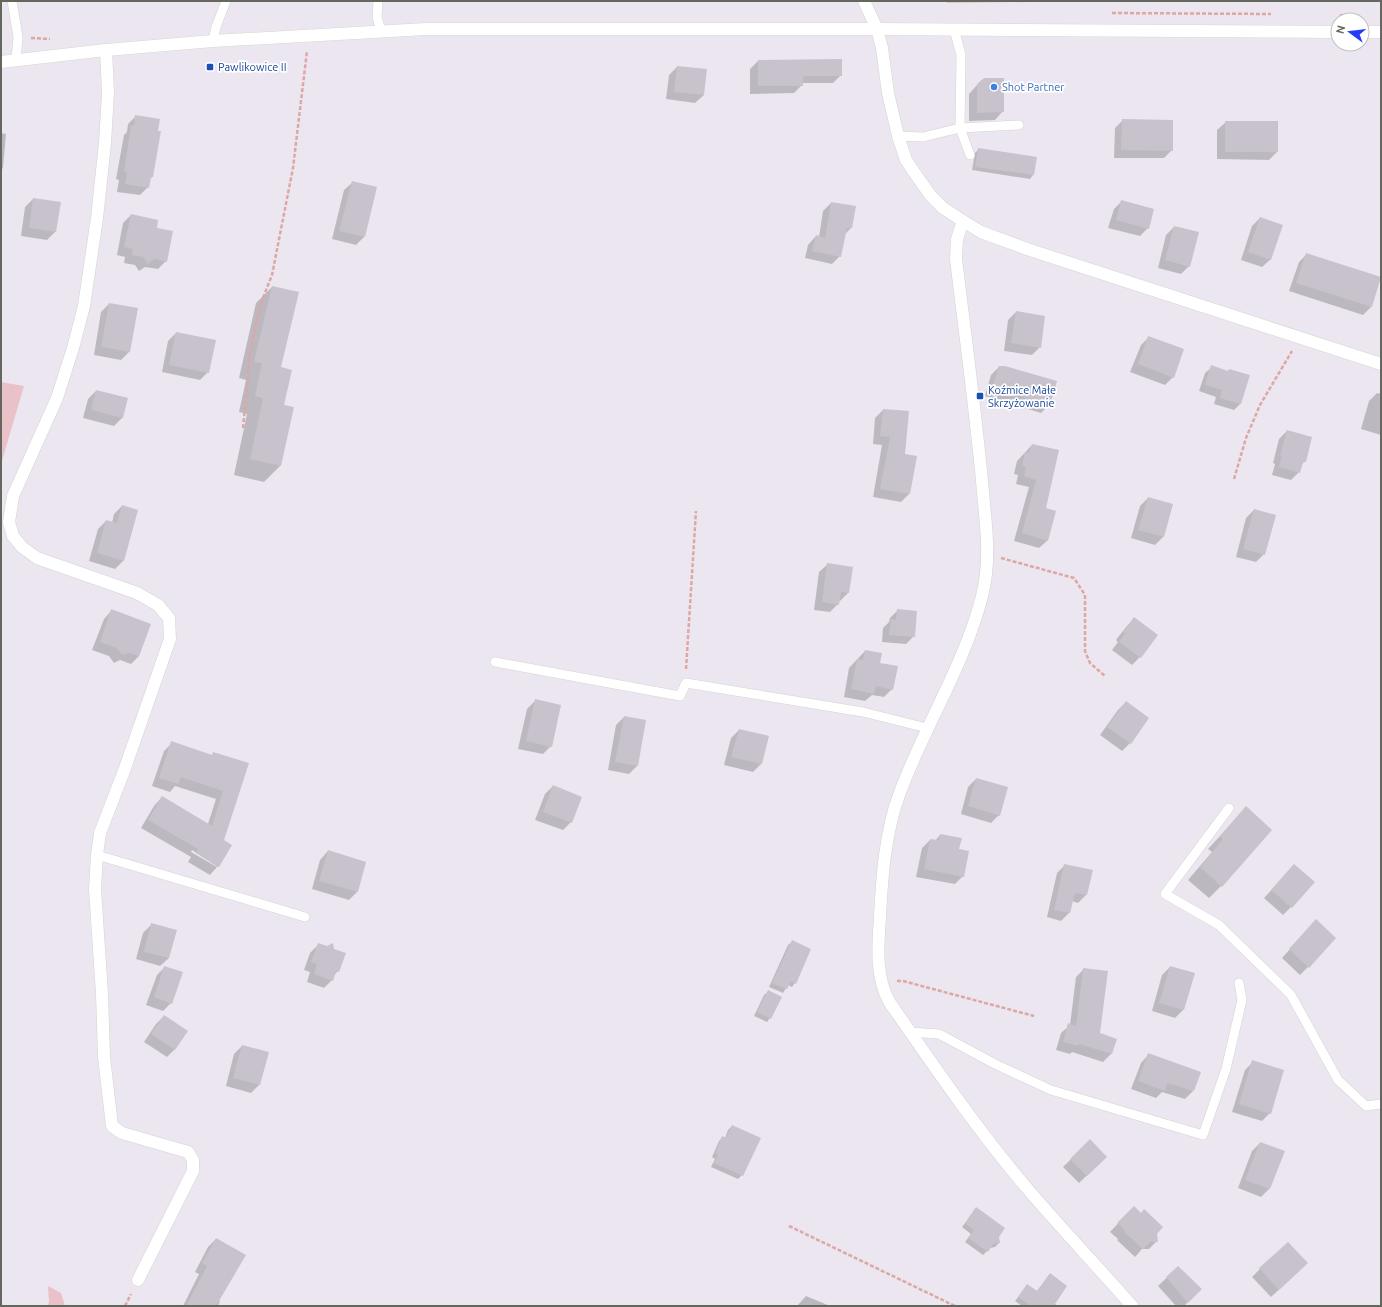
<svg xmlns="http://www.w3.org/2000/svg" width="1382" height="1307" viewBox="0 0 1382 1307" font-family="Ubuntu,sans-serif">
	<rect width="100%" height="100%" fill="#ece6f1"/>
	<!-- green -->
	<g fill="#eac1c8">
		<polygon points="947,1 1105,1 947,3"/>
		<polygon points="1,382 24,386 1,464"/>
		<polygon points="48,1286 61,1293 65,1306 48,1306 49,1301"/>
	</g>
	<!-- shadow -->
	<g fill="#0003">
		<polygon points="758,61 841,75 833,83 802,83 802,85 794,93 750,94 750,69"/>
		<polygon points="677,67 704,95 695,103 666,99 669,75"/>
		<polygon points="977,85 1003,111 995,120 969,121 969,94"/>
		<polygon points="136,116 152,177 149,180 148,187 140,195 117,192 119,180 116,179 124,135 127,132 128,124"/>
		<polygon points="1123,120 1172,150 1164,158 1114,158 1115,128"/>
		<polygon points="1226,122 1277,152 1269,160 1217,159 1217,130"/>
		<polygon points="1,133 6,134 3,168 1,170"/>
		<polygon points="979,149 1033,175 1030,179 972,170 975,153"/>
		<polygon points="353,182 364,237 356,245 332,239 344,190"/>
		<polygon points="33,199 56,231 47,240 21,236 25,207"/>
		<polygon points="1122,201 1148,228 1140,236 1108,228 1114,209"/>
		<polygon points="831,203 855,207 851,228 845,234 840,256 832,264 805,258 808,245 816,236 819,237 823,211"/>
		<polygon points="131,215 156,229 166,261 158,269 145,267 139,271 135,265 124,263 125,257 117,255 123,223"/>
		<polygon points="1260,218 1271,259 1262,267 1241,260 1252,226"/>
		<polygon points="1174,227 1189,266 1181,274 1158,268 1166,235"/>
		<polygon points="1307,254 1371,307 1363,315 1289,291 1299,262"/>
		<polygon points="272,287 283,406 281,465 264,482 234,475 247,414 239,412 246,380 239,378 256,303"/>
		<polygon points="109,304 137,309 129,352 121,360 94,355 101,312"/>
		<polygon points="1016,312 1040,347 1032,355 1004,351 1008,320"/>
		<polygon points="176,333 208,372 200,380 162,372 168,341"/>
		<polygon points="1149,337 1173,377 1165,385 1130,372 1141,345"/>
		<polygon points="999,367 1056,382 1049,405 1041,413 985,396 991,375"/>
		<polygon points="1212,367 1228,372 1249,376 1240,404 1234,410 1214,404 1216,397 1199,391 1205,373"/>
		<polygon points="96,391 127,398 122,418 114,426 83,418 88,399"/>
		<polygon points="1377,393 1381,394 1381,435 1361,429 1369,401"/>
		<polygon points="883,410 904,454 909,494 901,502 873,497 882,445 873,444 875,418"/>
		<polygon points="1287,431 1305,461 1301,465 1299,472 1291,480 1272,475 1275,464 1273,463 1279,439"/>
		<polygon points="1032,445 1044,509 1048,540 1039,548 1014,541 1029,487 1016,484 1018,475 1014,474 1017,461"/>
		<polygon points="1148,498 1172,505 1163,537 1155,545 1131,538 1140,506"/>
		<polygon points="122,506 137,511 123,561 115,569 89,561 98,529 106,521 112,523 114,514"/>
		<polygon points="1254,510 1264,554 1256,562 1236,557 1246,518"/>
		<polygon points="828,564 848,593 840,601 839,600 838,604 830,612 814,610 819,572"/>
		<polygon points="112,610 150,625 139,656 131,664 120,660 114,663 109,656 92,650 104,619"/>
		<polygon points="898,610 914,636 906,644 882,642 883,628 889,622 890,618"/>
		<polygon points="1134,619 1140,657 1132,665 1112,650 1118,642 1116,640 1126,627"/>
		<polygon points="865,651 879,664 892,689 884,697 872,695 865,701 844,697 849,668"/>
		<polygon points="535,701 551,746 543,754 518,749 527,709"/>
		<polygon points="1126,702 1148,718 1130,743 1122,751 1100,735 1118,710"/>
		<polygon points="624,717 637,766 629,774 608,770 616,725"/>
		<polygon points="739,730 767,737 761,764 753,772 724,765 731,738"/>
		<polygon points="172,743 211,756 214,753 248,764 223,841 231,845 218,867 192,850 191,852 217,867 210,875 188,862 191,857 141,828 154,806 162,797 208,824 216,799 175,786 170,792 152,786 164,751"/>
		<polygon points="976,779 999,815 991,823 961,814 968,787"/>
		<polygon points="553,786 571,822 563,830 535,820 545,794"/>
		<polygon points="1246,808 1221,886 1209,898 1188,880 1212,852 1208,849"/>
		<polygon points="940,835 963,876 955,884 916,877 922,848 930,840 935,841"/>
		<polygon points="328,851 365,862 357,892 349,900 312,889 320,860"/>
		<polygon points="1065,865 1092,871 1086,895 1078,903 1072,901 1069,913 1061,921 1047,917 1057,873"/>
		<polygon points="1294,865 1291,907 1283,915 1264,898"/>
		<polygon points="151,925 169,958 160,966 136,959 143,933"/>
		<polygon points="1308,929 1308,967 1300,975 1282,958"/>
		<polygon points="792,942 795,983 792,987 788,985 783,993 769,987 788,945"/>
		<polygon points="318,945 338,971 333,976 332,980 324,988 307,982 310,972 304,970 310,953"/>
		<polygon points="165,967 171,1003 163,1011 146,1005 157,975"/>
		<polygon points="1170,967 1183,1010 1175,1018 1152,1011 1162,975"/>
		<polygon points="1084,969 1098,1034 1116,1040 1111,1054 1103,1062 1072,1052 1070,1054 1056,1050 1061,1033 1070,1025 1076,977"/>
		<polygon points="768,992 770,1018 767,1022 754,1016 764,995"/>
		<polygon points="164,1016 175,1049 167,1057 144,1042 156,1024"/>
		<polygon points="242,1046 259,1085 251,1093 226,1086 234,1054"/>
		<polygon points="1149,1054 1193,1091 1185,1099 1162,1092 1156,1098 1131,1089 1141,1063"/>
		<polygon points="1253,1062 1270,1113 1262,1121 1232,1112 1245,1070"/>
		<polygon points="732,1126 742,1175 738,1179 711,1167 715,1159 712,1157 719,1141 723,1137 725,1138 728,1130"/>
		<polygon points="1090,1141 1106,1157 1079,1183 1063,1167"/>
		<polygon points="1260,1143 1283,1152 1269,1189 1261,1197 1238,1188 1252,1151"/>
		<polygon points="976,1209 998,1236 999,1243 995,1247 990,1248 983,1255 965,1242 971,1234 962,1227"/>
		<polygon points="1126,1215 1156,1234 1157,1241 1149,1249 1142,1249 1135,1257 1117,1240 1118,1239 1110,1232"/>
		<polygon points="216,1239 218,1300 220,1301 218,1306 183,1306 199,1274 195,1272 208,1247"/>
		<polygon points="1178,1267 1201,1289 1184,1306 1176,1306 1158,1286"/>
		<polygon points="1260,1269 1299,1271 1271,1297 1252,1277"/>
		<polygon points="1050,1275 1052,1306 1022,1306 1015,1301 1027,1286 1036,1292"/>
		<polygon points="806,1296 830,1306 797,1306"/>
	</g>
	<!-- building -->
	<g fill="#c7c2cc">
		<polygon points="842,59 842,76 803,76 803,86 758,86 758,60"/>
		<polygon points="677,66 707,69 704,95 674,92"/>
		<polygon points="984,78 1004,78 1004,112 977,113 977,84"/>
		<polygon points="135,115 160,119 158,131 161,131 153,177 151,177 149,188 125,184 127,172 124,172 131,125 134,126"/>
		<polygon points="1122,119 1173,120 1173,151 1121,150"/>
		<rect x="1225" y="121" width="53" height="31"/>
		<polygon points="978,148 1037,157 1034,175 975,167"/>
		<polygon points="352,181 377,187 365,237 339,231"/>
		<polygon points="33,198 61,202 56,232 29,228"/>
		<polygon points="1121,200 1154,209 1149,229 1116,220"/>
		<polygon points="831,202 856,206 852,228 847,228 841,257 812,251 816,235 825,238"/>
		<polygon points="131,214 158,220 157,228 173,231 167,262 154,259 148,264 143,257 132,255 133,249 124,247"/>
		<polygon points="1260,217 1283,225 1271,260 1248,252"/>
		<polygon points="1174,226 1199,232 1190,267 1165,260"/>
		<polygon points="1306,253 1381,277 1372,307 1296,283"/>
		<polygon points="272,286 299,292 281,367 292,370 284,405 294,407 281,466 250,459 263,398 255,396 262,363 254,362"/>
		<polygon points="109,303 138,308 130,352 101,347"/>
		<polygon points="1016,311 1045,316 1041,348 1011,343"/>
		<polygon points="176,332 216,340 209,373 169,365"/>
		<polygon points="1148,336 1184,349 1174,378 1138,364"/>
		<polygon points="1211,365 1228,371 1229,369 1250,375 1241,404 1220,398 1222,390 1205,385"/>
		<polygon points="999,366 1005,366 1057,381 1050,405 992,388"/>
		<polygon points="96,390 128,398 123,418 91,410"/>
		<polygon points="883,409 909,411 905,454 917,456 910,494 880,489 890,437 880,436"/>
		<polygon points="1287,430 1312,437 1306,462 1303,462 1300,473 1279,467 1282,456 1280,455"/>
		<polygon points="1032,444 1059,450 1046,508 1056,511 1048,541 1022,533 1036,480 1024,476 1026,467 1022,466 1025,452 1029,453"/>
		<polygon points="1148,497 1173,504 1164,537 1138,530"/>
		<polygon points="122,505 138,510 124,561 97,553 106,520 117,523"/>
		<polygon points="1254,509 1276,515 1265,555 1243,549"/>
		<polygon points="827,563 853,567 849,593 841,592 839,605 822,602"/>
		<polygon points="111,609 151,624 139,656 129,653 122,655 117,648 100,642"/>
		<polygon points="897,609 917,611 915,637 889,635 891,619 896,620"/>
		<polygon points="1134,617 1158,635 1141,658 1119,642 1125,633 1123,632"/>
		<polygon points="865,650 882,653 880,663 898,666 893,690 876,686 874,694 851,689 857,659 863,660"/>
		<polygon points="535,699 561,705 552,747 526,741"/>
		<polygon points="1126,701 1149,718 1131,744 1107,727"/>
		<polygon points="624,716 646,720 638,766 615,762"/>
		<polygon points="739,729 769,736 762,764 731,757"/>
		<polygon points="171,741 212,755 213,752 249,763 224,840 232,845 219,867 196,853 198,849 148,820 162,796 212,826 223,791 181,777 178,784 159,778"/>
		<polygon points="976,778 1008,787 1000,816 968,806"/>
		<polygon points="553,785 582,797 572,823 543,812"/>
		<polygon points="1246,806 1272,830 1222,887 1200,867 1223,839 1220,836"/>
		<polygon points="940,834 962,838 959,849 969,851 964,877 924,869 930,839 939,840"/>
		<polygon points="328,850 366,862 358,892 319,881"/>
		<polygon points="1064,864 1093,870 1087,895 1075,893 1070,913 1054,910"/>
		<polygon points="1294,864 1315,882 1292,908 1271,890"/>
		<polygon points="1316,919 1336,938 1309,968 1289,949"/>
		<polygon points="151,923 177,930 169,958 144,952"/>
		<polygon points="792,940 811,949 796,984 791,981 787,989 772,983"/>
		<polygon points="318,943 327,946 333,943 334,949 346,953 339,972 336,971 333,981 314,974 317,964 311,962"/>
		<polygon points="164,966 183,972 172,1004 154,997"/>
		<polygon points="1170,966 1195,973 1184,1010 1159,1003"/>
		<polygon points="1083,968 1108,971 1100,1033 1117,1039 1112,1054 1079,1044 1079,1046 1063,1042 1068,1023 1076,1026"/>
		<polygon points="768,990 782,997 771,1019 757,1012"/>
		<polygon points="164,1015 188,1031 175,1050 151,1034"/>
		<polygon points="242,1045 269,1052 260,1085 233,1078"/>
		<polygon points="1148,1053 1201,1072 1194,1091 1167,1083 1165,1091 1138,1081"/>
		<polygon points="1252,1060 1284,1070 1271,1114 1239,1104"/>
		<polygon points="732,1125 761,1138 743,1176 714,1163 718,1155 715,1153 722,1136 726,1138"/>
		<polygon points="1090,1139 1107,1157 1087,1176 1070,1159"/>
		<polygon points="1260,1142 1285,1151 1270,1189 1245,1180"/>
		<polygon points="1134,1206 1141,1213 1144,1209 1163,1227 1157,1234 1158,1242 1150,1242 1143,1249 1124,1232 1125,1230 1117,1223"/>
		<polygon points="976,1207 1005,1228 999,1237 1000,1243 993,1244 988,1252 968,1238 974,1230 965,1223"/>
		<polygon points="216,1238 246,1255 216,1306 186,1306 207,1266 202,1263"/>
		<polygon points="1288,1242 1308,1263 1279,1290 1259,1268"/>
		<polygon points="1178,1266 1202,1289 1188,1303 1166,1277"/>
		<polygon points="1050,1273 1067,1286 1055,1304 1058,1306 1027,1306 1028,1304 1018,1297 1027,1284 1037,1291"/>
	</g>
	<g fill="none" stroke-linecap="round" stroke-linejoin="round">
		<!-- service casing -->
		<g stroke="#d2d5ce" stroke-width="10">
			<g id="service">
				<polyline points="12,1 18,37 16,60"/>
				<polyline points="378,1 377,17 381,31"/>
				<polyline points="954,29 961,55 960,128 1019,125"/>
				<polyline points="213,41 216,27 226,1"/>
				<polyline points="898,136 923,137 960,128 970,155"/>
				<polyline points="495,662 680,696 686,683 863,712 927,728"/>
				<polyline points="1229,808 1165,894 1219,925 1291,995 1338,1080 1366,1106 1381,1104"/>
				<polyline points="97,855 305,917"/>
				<polyline points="909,1032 939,1034 995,1064 1051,1090 1203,1135 1226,1069 1242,1000 1239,983"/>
			</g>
		</g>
		<!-- minor casing -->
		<g stroke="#d2d5ce" stroke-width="13">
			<g id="minor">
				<polyline points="864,1 877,29 882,48 888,93 898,136 906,160 916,175 931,196 943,208 963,221 981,232 1027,249 1381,364"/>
				<polyline points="106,50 108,93 105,143 97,218 84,306 73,348 57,398 13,496 9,522 13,536 22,547 37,558 137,593 158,605 169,618 170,639 124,771 100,833 97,855 95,889 102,994 104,1057 112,1126 122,1133 188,1152 193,1160 193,1171 138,1280"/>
				<path d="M963 221 957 239 956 259C965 333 975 407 982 481 985 519 992 558 982 596 965 664 923 729 899 795 885 833 882 877 880 917 878 945 875 978 890 1003 933 1065 976 1128 1025 1186 1060 1227 1097 1266 1132 1306"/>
			</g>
		</g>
		<!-- secondary casing -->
		<g stroke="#d5d9d0" stroke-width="13">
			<g id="secondary">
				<polyline points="1362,32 1381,32"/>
				<polyline points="1,62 106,50 213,41 426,29 877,29 1338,32"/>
			</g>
		</g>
		<!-- path -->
		<g stroke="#dda7a3" stroke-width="2.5" stroke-dasharray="4 2" stroke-linecap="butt">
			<polyline points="1112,13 1271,14"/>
			<polyline points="1340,15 1359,16"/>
			<polyline points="31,38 50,39"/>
			<polyline points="243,428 250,353 261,303 272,275 293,168 307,51"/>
			<polyline points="1234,479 1246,438 1260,405 1292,351"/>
			<polyline points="1001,558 1074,578 1085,595 1085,651 1090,663 1105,676"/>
			<polyline points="686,669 696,511"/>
			<polyline points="897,981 903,981 1034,1016"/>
			<polyline points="789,1226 955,1306"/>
			<polyline points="125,1306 131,1294"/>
		</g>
		<!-- service -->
		<use href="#service" stroke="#fff" stroke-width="9"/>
		<!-- minor -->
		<use href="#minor" stroke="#fff" stroke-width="12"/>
		<!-- secondary -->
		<use href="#secondary" stroke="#fff" stroke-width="12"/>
	</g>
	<!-- markers -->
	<g fill="#1a4fb4" stroke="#fff" stroke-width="1.5">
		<rect x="206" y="63" width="8" height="8" rx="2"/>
		<rect x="976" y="392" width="8" height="8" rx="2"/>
	</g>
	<circle fill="#3f7fe0" stroke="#fff" stroke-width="1.5" cx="994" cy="87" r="4"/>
	<g text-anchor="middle" stroke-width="3.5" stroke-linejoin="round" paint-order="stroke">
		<!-- transit labels -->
		<g font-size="11" fill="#164399" stroke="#fff" text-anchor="start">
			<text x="218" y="71">Pawlikowice II</text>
			<text x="988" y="394">Koźmice Małe<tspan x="988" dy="13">Skrzyżowanie</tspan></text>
		</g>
		<!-- shop labels -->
		<g font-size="11" fill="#366cbe" stroke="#fff" text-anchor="start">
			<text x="1002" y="91">Shot Partner</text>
		</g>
	</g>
	<!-- border -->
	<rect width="1382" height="1307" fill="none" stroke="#64675d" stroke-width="4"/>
	<!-- north arrow -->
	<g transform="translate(1350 32) rotate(285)"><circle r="19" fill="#ffffff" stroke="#c1c2be"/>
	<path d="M0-3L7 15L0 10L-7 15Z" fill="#263cf6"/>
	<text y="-6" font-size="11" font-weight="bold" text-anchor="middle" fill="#64675d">N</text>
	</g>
</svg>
